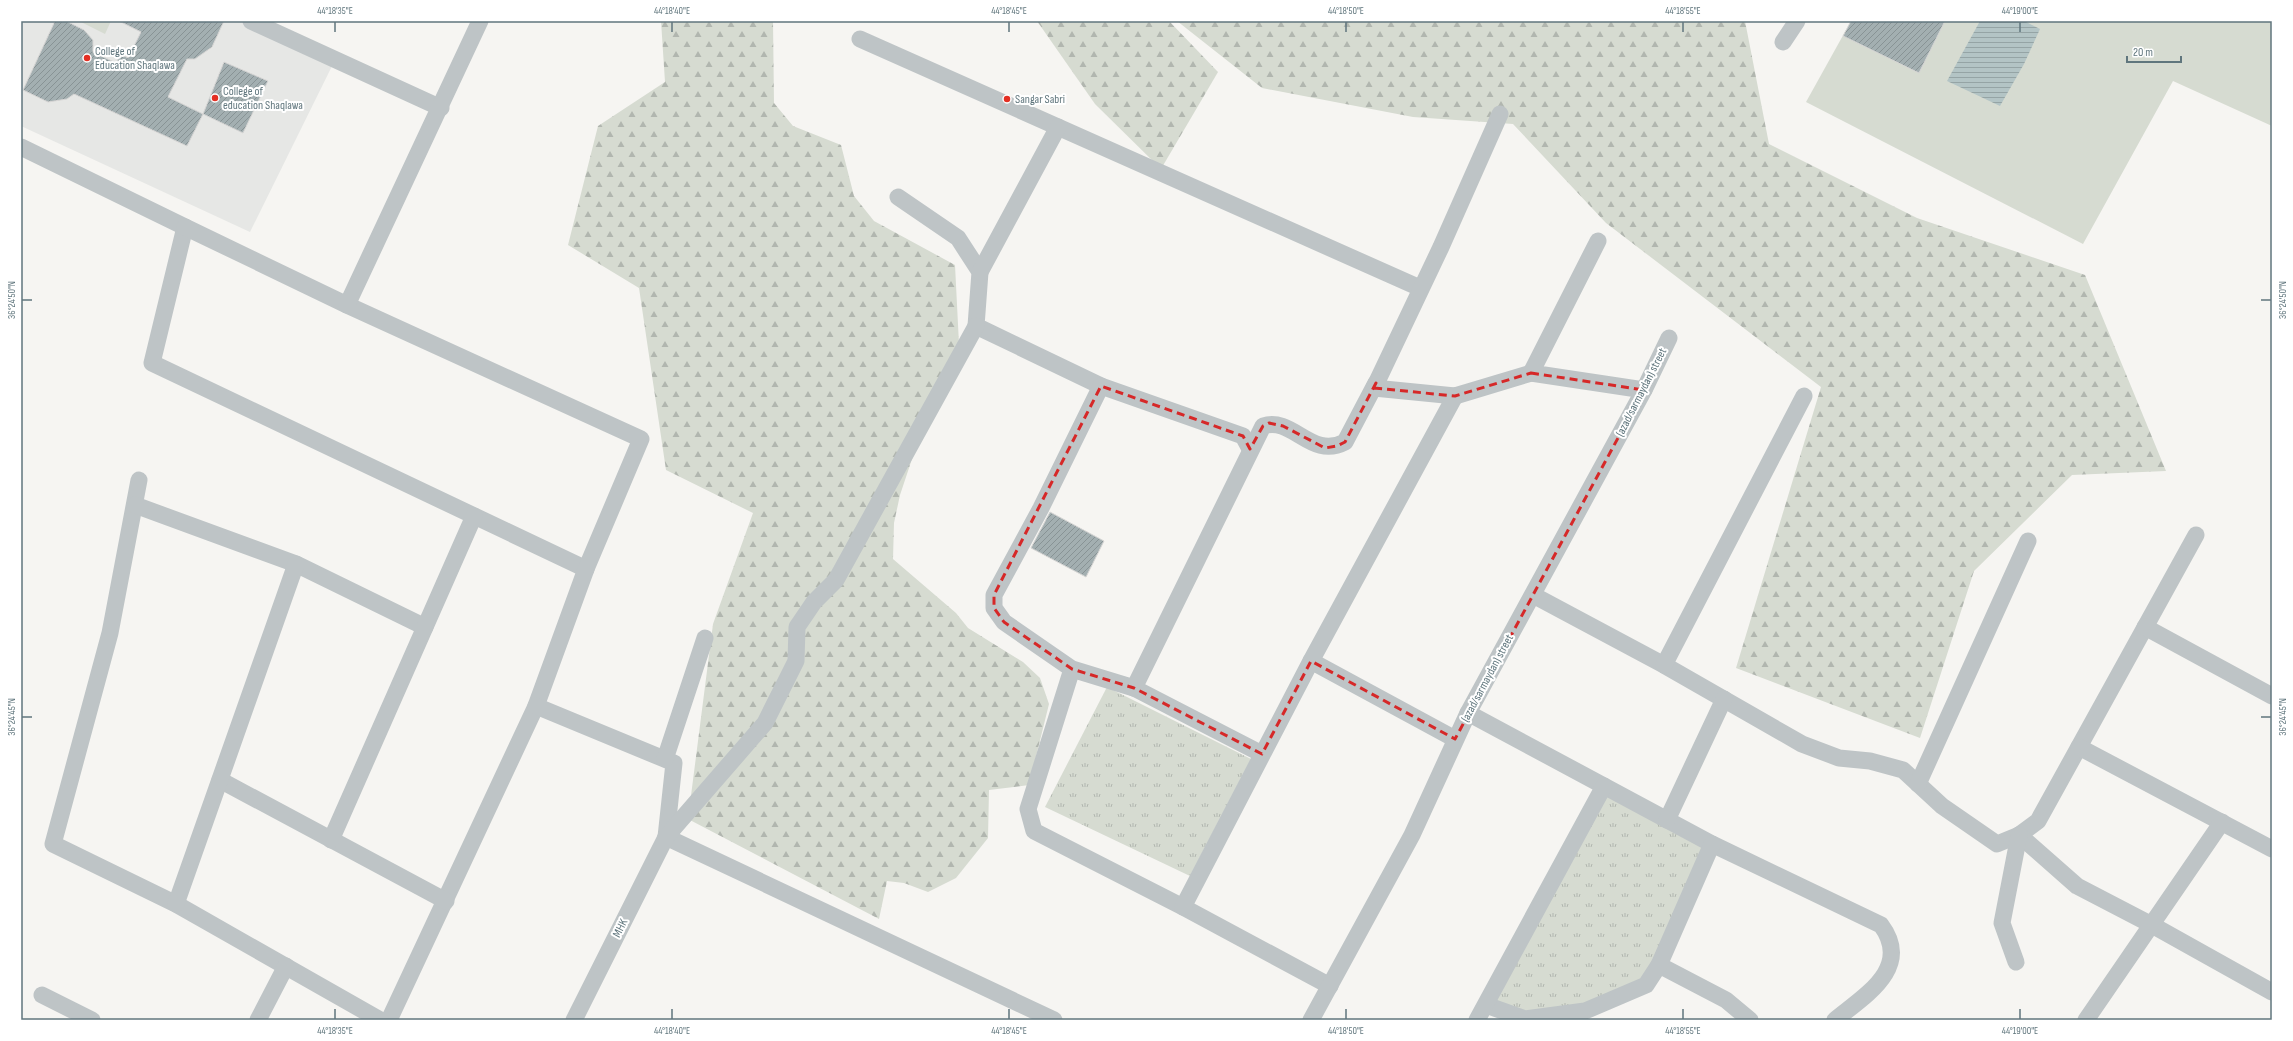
<svg xmlns="http://www.w3.org/2000/svg" width="2293" height="1041" viewBox="0 0 2293 1041" font-family="'Sofia Sans Condensed',sans-serif">
	<defs>
		<pattern id="grass-tufts" width="24" height="20" patternUnits="userSpaceOnUse"><rect width="24" height="20" fill="#d6dbd1"/><path d="M3 7l-1-3M5 7V3M7 7l1-3M15 17l-1-3M17 17v-4M19 17l1-3" fill="none" stroke="#b1b6af"/></pattern>
		<pattern id="forest-firs" width="22" height="20" patternUnits="userSpaceOnUse"><rect width="22" height="20" fill="#d6dbd1"/><path d="M5 1l3.5 6h-7zM16 11l3.5 6h-7z" fill="#b1b6af"/></pattern>
		<pattern id="water-rules" width="6" height="5" patternUnits="userSpaceOnUse"><rect width="6" height="5" fill="#b3c4c5"/><path d="M0 2.5h6" fill="none" stroke="#95a4a5"/></pattern>
		<pattern id="building-hatch" width="6" height="6" patternUnits="userSpaceOnUse"><rect width="6" height="6" fill="#a3afb1"/><path d="M-1 1l2-2M0 6l6-6M5 7l2-2" fill="none" stroke="#889395"/></pattern>
	</defs>
	<rect width="100%" height="100%" fill="#f6f5f2"/>
	<!-- built -->
	<polygon fill="#e6e7e5" points="21,21 252,21 335,60 250,232 21,126"/>
	<!-- grass -->
	<g fill="url(#grass-tufts)">
		<polygon points="1107,687 1251,759 1190,876 1045,807"/>
		<polygon points="1604,786 1712,844 1646,985 1585,1011 1525,1019 1486,1005"/>
	</g>
	<!-- forest -->
	<g fill="url(#forest-firs)">
		<polygon points="661,21 773,21 774,103 793,126 841,145 854,196 874,221 955,265 959,344 929,408 900,495 894,523 893,559 956,613 968,628 1023,662 1040,678 1049,704 1029,785 989,790 988,838 956,878 928,892 904,883 887,881 879,919 688,819 713,624 753,513 666,470 639,288 568,245 598,126 665,82"/>
		<polygon points="1037,21 1169,21 1218,72 1161,169 1095,104"/>
		<polygon points="1177,21 1745,21 1769,144 1917,218 2085,275 2166,471 2072,475 1974,571 1920,738 1736,668 1821,387 1606,223 1513,124 1413,117 1262,88"/>
	</g>
	<!-- garden -->
	<g fill="#d6dbd1">
		<polygon points="79,21 111,21 105,34"/>
		<polygon points="1851,21 2272,21 2272,126 2173,81 2083,244 1806,102"/>
	</g>
	<!-- water -->
	<polygon fill="url(#water-rules)" points="1980,21 2024,21 2040,29 2024,64 2000,106 1947,81"/>
	<!-- building -->
	<g fill="url(#building-hatch)" stroke="#d7d6d5">
		<polygon points="55,21 66,21 84,30 93,40 93,52 116,63 121,54 128,58 141,32 119,21 224,21 212,47 195,59 187,59 168,97 203,114 187,146 74,94 67,99 48,102 23,90"/>
		<polygon points="1851,21 1945,21 1919,73 1843,36"/>
		<polygon points="224,62 268,81 243,133 203,114"/>
		<polygon points="1050,512 1104,541 1086,577 1031,548"/>
	</g>
	<g fill="none" stroke-linecap="round" stroke-linejoin="round">
		<!-- street -->
		<g stroke="#bec4c6" stroke-width="17">
			<polyline points="251,21 441,108"/>
			<polyline points="860,39 1420,288"/>
			<polyline points="1783,42 1797,21"/>
			<polyline points="1500,114 1441,247 1374,388 1455,396 1531,373"/>
			<polyline points="21,147 185,227 152,363 586,569"/>
			<polyline points="898,197 958,238 980,272 976,326 1101,386 1243,436 1250,449"/>
			<polyline points="185,227 347,305 641,439 586,569 536,706 389,1020"/>
			<polyline points="1598,241 1531,373 1644,390"/>
			<polyline points="980,272 1058,127"/>
			<polyline points="347,305 480,21"/>
			<polyline points="1101,386 1041,508 994,595 994,608 1004,622 1072,669 1134,688 1262,754"/>
			<polyline points="139,480 110,633 53,844 176,904 380,1020"/>
			<polyline points="135,505 296,564 425,627"/>
			<polyline points="1533,595 1664,665 1802,744 1839,758 1870,761 1903,770 1942,806 1997,844 2019,835 2038,821 2196,535"/>
			<polyline points="2145,627 2272,696"/>
			<polyline points="1311,661 1455,739"/>
			<polyline points="1664,665 1804,396"/>
			<polyline points="1072,669 1028,809 1034,831 1183,907 1330,986"/>
			<path d="M1134 688 1263 426C1293 416 1311 460 1345 442L1376 383"/>
			<polyline points="536,706 674,763 666,837"/>
			<path d="M1468 713 1712 844 1881 925C1913 968 1864 996 1835 1020"/>
			<polyline points="2079,747 2272,849"/>
			<polyline points="665,759 705,638"/>
			<polyline points="220,780 446,901"/>
			<polyline points="1918,784 2028,541"/>
			<polyline points="1667,820 1724,699"/>
			<polyline points="2019,835 2077,886 2152,925 2272,992"/>
			<polyline points="666,837 1054,1020"/>
			<polyline points="331,840 474,516"/>
			<polyline points="176,904 296,564"/>
			<polyline points="1183,907 1311,661 1455,396"/>
			<polyline points="2016,962 2002,923 2019,835"/>
			<polyline points="1659,965 1726,1000 1750,1020"/>
			<polyline points="42,995 92,1020"/>
			<polyline points="1486,1005 1525,1019 1585,1011 1646,985 1659,965 1712,844"/>
			<polyline points="258,1020 286,966"/>
			<polyline points="574,1020 666,837 765,723 796,661 797,627 814,602 836,580 976,326"/>
			<polyline points="1311,1020 1412,835 1468,713 1644,390 1669,338"/>
			<polyline points="1477,1020 1604,786"/>
			<polyline points="2086,1020 2222,822"/>
		</g>
	</g>
	<!-- marked area -->
	<path fill="none" stroke="#d62828" stroke-width="3" stroke-dasharray="8 5" stroke-linejoin="round" d="M1531 373 1644 390 1455 739 1311 661 1262 754 1134 688 1072 669 1004 622 994 608V595L1101 386 1243 436 1250 449 1263 426 1269 423 1283 426 1325 448 1337 446 1345 442 1376 383 1374 388 1455 396Z"/>
	<!-- ticks -->
	<path fill="none" stroke="#60767d" stroke-width="1.5" d="M335 22V32M672 22V32M1009 22V32M1346 22V32M1683 22V32M2020 22V32M22 300H32M2261 300H2271M22 717H32M2261 717H2271M335 1009V1019M672 1009V1019M1009 1009V1019M1346 1009V1019M1683 1009V1019M2020 1009V1019"/>
	<!-- markers -->
	<g fill="#e42f23" stroke="#fff" stroke-width="1.5">
		<circle cx="87" cy="58" r="4"/>
		<circle cx="215" cy="98" r="4"/>
		<circle cx="1007" cy="99" r="4"/>
	</g>
	<g text-anchor="middle" stroke-width="4" stroke-linejoin="round" paint-order="stroke">
		<!-- poi labels -->
		<g font-size="12" fill="#60767d" stroke="#fff" text-anchor="start">
			<text x="95" y="55">College of<tspan x="95" dy="14">Education Shaqlawa</tspan></text>
			<text x="223" y="95">College of<tspan x="223" dy="14">education Shaqlawa</tspan></text>
			<text x="1015" y="103">Sangar Sabri</text>
		</g>
		<!-- street labels -->
		<g font-size="12" fill="#60767d" stroke="#fff">
			<text transform="translate(1641 392) rotate(-63)" y="4">(azad/sarmaydan) street</text>
			<text transform="translate(1487 678) rotate(-62)" y="4">(azad/sarmaydan) street</text>
			<text transform="translate(620 928) rotate(-63)" y="4">MHK</text>
		</g>
	</g>
	<!-- border -->
	<rect width="2293" height="1041" fill="none" stroke="#ffffff" stroke-width="44"/>
	<!-- scale -->
	<path d="M2127 56v6h54v-6" fill="none" stroke="#60767d" stroke-width="2"/>
	<text x="2133" y="56" font-size="12" fill="#60767d" stroke="#ffffff" stroke-width="3" paint-order="stroke">20 m</text>
	<rect x="22" y="22" width="2249" height="997" fill="none" stroke="#60767d" stroke-width="1.5"/>
	<g font-size="10" text-anchor="middle" fill="#60767d">
		<text x="335" y="14">44°18'35"E</text>
		<text x="672" y="14">44°18'40"E</text>
		<text x="1009" y="14">44°18'45"E</text>
		<text x="1346" y="14">44°18'50"E</text>
		<text x="1683" y="14">44°18'55"E</text>
		<text x="2020" y="14">44°19'00"E</text>
		<text transform="translate(11 300) rotate(-90)" y="4">36°24'50"N</text>
		<text transform="translate(2282 300) rotate(-90)" y="4">36°24'50"N</text>
		<text transform="translate(11 717) rotate(-90)" y="4">36°24'45"N</text>
		<text transform="translate(2282 717) rotate(-90)" y="4">36°24'45"N</text>
		<text x="335" y="1034">44°18'35"E</text>
		<text x="672" y="1034">44°18'40"E</text>
		<text x="1009" y="1034">44°18'45"E</text>
		<text x="1346" y="1034">44°18'50"E</text>
		<text x="1683" y="1034">44°18'55"E</text>
		<text x="2020" y="1034">44°19'00"E</text>
	</g>
</svg>
